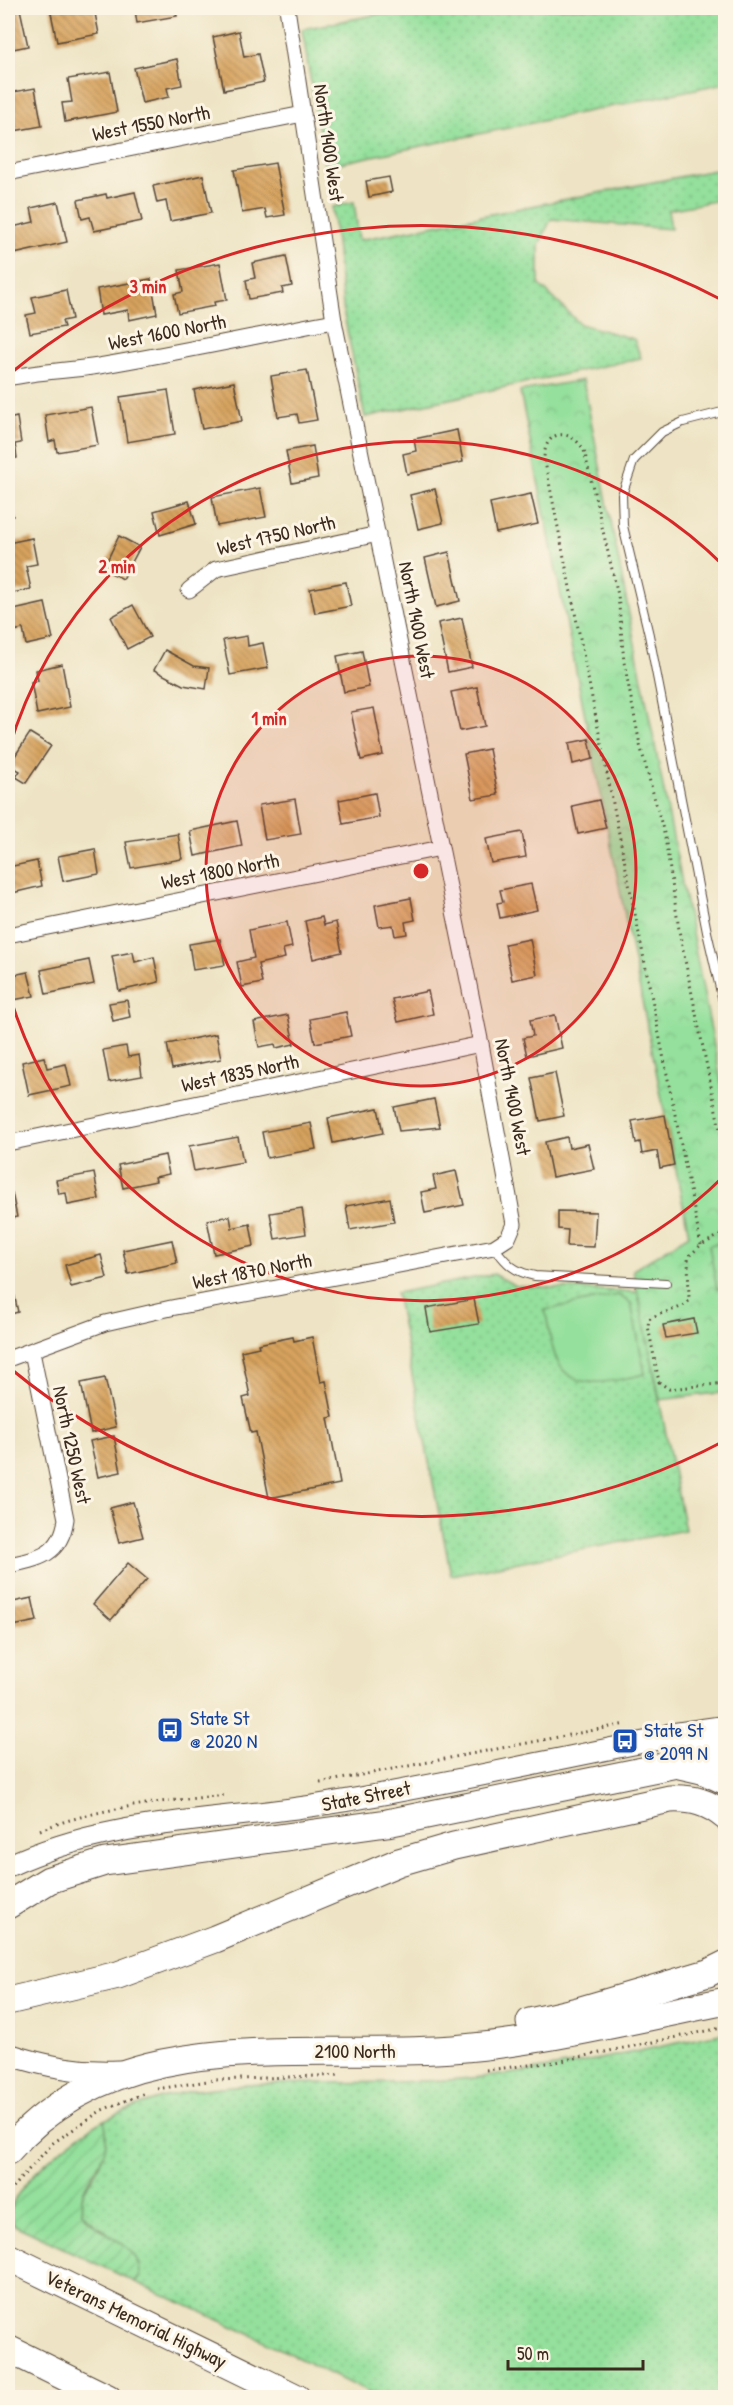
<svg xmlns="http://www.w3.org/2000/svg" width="733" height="2405" viewBox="0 0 733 2405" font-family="'Patrick Hand',sans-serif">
	<defs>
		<pattern id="grass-dots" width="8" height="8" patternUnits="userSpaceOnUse" patternTransform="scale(1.5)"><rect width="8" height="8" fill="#94e09c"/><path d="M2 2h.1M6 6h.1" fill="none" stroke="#80c086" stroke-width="1.8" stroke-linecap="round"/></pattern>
		<pattern id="park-crowns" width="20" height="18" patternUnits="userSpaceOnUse" patternTransform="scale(1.5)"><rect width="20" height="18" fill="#94e09c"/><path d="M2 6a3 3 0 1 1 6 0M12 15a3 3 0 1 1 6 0" fill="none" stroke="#80c086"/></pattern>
		<pattern id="garden-furrows" width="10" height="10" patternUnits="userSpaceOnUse" patternTransform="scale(1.5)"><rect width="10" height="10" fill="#94e09c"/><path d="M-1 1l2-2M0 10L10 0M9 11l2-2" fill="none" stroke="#80c086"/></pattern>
		<pattern id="building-back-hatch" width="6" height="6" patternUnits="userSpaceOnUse" patternTransform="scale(1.5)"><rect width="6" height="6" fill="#d7a35d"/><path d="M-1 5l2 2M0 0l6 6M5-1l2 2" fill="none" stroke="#b0854c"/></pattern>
	</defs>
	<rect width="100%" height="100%" fill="#fcf5e5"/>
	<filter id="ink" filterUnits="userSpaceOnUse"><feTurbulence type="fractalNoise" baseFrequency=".0167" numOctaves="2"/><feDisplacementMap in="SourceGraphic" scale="12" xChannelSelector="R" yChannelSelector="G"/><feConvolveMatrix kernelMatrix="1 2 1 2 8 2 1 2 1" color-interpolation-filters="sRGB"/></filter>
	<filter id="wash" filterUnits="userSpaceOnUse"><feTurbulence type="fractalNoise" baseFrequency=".008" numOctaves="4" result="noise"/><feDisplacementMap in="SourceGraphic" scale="24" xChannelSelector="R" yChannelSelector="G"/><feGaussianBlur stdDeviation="1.35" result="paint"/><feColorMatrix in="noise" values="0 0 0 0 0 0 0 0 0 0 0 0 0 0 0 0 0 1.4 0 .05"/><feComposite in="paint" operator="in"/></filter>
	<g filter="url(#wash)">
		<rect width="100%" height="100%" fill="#eee4c5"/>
		<!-- grass -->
		<g fill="url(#grass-dots)" stroke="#68855d" stroke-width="1.5">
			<polygon points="410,8 725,8 725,83 325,166 302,29"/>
			<polygon points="725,168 725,199 668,210 671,229 551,219 539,245 539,284 580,324 634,339 641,358 365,417 344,315 332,207 354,202 359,240"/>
			<polygon points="494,1274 516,1286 638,1292 685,1530 451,1575 396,1293"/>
			<path d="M725 2033V2397H377L252 2335 135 2282C155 2251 97 2234 82 2212 79 2192 88 2186 97 2170 105 2155 108 2135 104 2120 136 2106 169 2093 203 2089 291 2078 382 2087 471 2078 556 2071 641 2050 725 2033Z"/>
		</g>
		<!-- park -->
		<polygon fill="url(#park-crowns)" stroke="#68855d" stroke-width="1.5" points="583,380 725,1101 725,1392 660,1400 633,1270 689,1235 520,391"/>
		<!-- garden -->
		<path fill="url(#garden-furrows)" stroke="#68855d" stroke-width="1.5" d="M104 2120C116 2168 76 2174 82 2212 98 2237 141 2241 140 2275L135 2282 8 2222C7 2187 75 2136 104 2120Z"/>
		<!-- pitch -->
		<g fill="#94e09c" stroke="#68855d" stroke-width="1.5">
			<polygon points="725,1242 725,1288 717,1289 709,1245"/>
			<path d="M618 1295 631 1303 645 1374C617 1380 572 1395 557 1360 550 1346 549 1326 545 1310Z"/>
		</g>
		<g id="blocks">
			<!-- building -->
			<g fill="url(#building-back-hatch)">
				<polygon points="50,8 94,8 99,34 57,42"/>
				<polygon points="124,8 175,8 177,16 137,23 135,10 124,12"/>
				<polygon points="20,9 28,46 8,50 8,11"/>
				<polygon points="239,31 244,57 258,54 264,82 224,90 213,37"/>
				<polygon points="177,59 182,85 167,88 169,97 142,103 134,68"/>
				<polygon points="110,72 117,112 65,122 62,103 72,102 68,79"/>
				<polygon points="35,88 42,126 8,132 8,93"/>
				<polygon points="275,163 285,215 267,218 265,209 242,213 234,170"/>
				<polygon points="203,175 211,213 170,221 166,201 157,203 153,186"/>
				<polygon points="389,177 392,192 369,197 366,181"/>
				<polygon points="135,192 142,221 94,231 90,217 82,219 78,200 106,194 107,198"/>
				<polygon points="58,202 67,242 14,254 8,228 34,222 31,208"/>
				<polygon points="286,256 292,286 282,288 283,293 249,299 246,280 255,278 252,263"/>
				<polygon points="220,263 227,300 214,302 215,306 178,313 174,294 183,292 179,270"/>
				<polygon points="151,279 157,314 129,320 128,310 101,315 97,289"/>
				<polygon points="66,290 72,319 62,321 64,327 30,333 26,315 36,313 32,297"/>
				<polygon points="307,370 317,420 299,423 297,414 278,417 271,376"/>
				<polygon points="234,382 242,421 202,429 194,390"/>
				<polygon points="168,390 175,434 127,442 120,397"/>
				<polygon points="91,407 98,445 57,452 55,440 49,442 45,415"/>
				<polygon points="17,417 21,443 15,444 17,458 8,460 8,419"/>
				<polygon points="457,430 463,462 407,474 403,454 416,451 414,439"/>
				<polygon points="313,446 318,478 292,483 286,451"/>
				<polygon points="260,488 266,517 217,526 212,497"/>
				<polygon points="435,489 443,523 418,529 410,495"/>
				<polygon points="8,493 13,516 8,517"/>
				<polygon points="531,494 538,524 496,533 490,503"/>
				<polygon points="189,501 196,524 160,535 154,511"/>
				<polygon points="119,536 140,547 123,579 103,569"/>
				<polygon points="32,538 37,564 26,566 31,589 8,594 8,543"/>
				<polygon points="449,552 460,601 436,607 425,558"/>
				<polygon points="346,582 351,606 315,613 310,589"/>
				<polygon points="45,603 53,639 26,645 23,629 13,631 9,611"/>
				<polygon points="133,605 150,637 127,649 111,617"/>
				<polygon points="462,618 472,667 448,672 438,623"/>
				<polygon points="247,636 248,646 263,643 268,668 230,675 223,640"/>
				<polygon points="165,650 194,666 209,668 206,689 183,685 154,670"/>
				<polygon points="362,651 369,687 344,692 337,656"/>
				<polygon points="62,664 70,707 37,714 31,682 38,681 36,670"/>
				<polygon points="477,687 485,726 460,731 451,692"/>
				<polygon points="374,708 383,755 361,760 351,712"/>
				<polygon points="30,733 51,746 26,783 16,777 20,771 9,765"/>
				<polygon points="589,739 593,759 573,764 569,743"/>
				<polygon points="489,749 498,795 473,799 464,754"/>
				<polygon points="375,793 379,817 343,824 339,800"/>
				<polygon points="295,799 301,834 265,840 259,805"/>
				<polygon points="599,800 606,828 578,834 572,806"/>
				<polygon points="237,821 242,846 195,856 190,831"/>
				<polygon points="522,832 526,857 491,863 486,839"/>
				<polygon points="178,834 182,859 131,868 126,842"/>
				<polygon points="95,849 99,874 63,881 58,856"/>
				<polygon points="37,861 42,886 8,894 8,867"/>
				<polygon points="531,884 537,910 500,918 497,903 503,902 500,890"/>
				<polygon points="411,898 415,920 405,922 407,934 395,936 393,925 379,927 375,905"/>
				<polygon points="322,917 324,925 336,922 342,952 313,959 305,921"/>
				<polygon points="287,922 292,947 283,949 285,958 258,964 262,983 242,987 237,962 254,958 249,930"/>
				<polygon points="220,939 225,965 193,970 189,944"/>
				<polygon points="530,939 537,975 512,980 505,944"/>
				<polygon points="133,952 135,962 154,957 159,982 119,991 112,956"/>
				<polygon points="89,960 94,984 46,994 41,970"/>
				<polygon points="28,972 34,996 8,1001 8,976"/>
				<polygon points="428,991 433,1014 398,1022 392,999"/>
				<polygon points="127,1000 130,1017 113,1021 109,1003"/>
				<polygon points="346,1012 351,1036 315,1043 310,1019"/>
				<polygon points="288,1015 294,1044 276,1048 275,1044 259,1047 254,1022"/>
				<polygon points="555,1015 562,1048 527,1056 523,1038 533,1036 530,1020"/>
				<polygon points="216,1034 221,1059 172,1069 167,1044"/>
				<polygon points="126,1046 128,1057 139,1055 142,1076 109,1082 103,1050"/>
				<polygon points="44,1057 47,1068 66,1064 71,1086 29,1095 22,1062"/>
				<polygon points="555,1073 564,1116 540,1121 531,1078"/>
				<polygon points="434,1099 440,1127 399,1131 394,1107"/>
				<polygon points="378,1108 383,1133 333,1143 328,1118"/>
				<polygon points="665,1115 674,1165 660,1168 657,1151 642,1154 640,1142 636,1143 632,1121"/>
				<polygon points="311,1123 316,1149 267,1158 262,1132"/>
				<polygon points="238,1137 243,1162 194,1171 189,1146"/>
				<polygon points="567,1137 569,1148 588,1144 594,1169 552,1177 545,1142"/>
				<polygon points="165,1155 169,1174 155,1177 156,1181 123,1188 118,1165"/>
				<polygon points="456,1171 464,1205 425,1213 421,1192 436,1189 433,1176"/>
				<polygon points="94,1173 99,1199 68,1205 66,1193 59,1194 56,1180"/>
				<polygon points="12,1193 17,1217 8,1219 8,1194"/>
				<polygon points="390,1198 394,1222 350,1230 346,1206"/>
				<polygon points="302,1208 306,1234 275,1239 270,1213"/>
				<polygon points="558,1211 596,1212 594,1247 567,1246 568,1230 558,1229"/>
				<polygon points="230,1216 232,1228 250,1224 254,1246 214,1254 207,1220"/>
				<polygon points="172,1240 177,1263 128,1274 123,1250"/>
				<polygon points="101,1255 107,1278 71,1287 65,1265"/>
				<polygon points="13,1289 18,1312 8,1315 8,1290"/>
				<polygon points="474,1299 479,1324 430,1332 426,1308"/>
				<polygon points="694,1319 697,1333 666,1338 663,1325"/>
				<polygon points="293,1337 294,1341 312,1337 321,1382 326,1381 333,1417 328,1418 340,1484 269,1498 256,1432 251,1433 243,1398 250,1396 241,1351 259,1347 258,1344"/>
				<polygon points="105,1378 116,1427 91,1433 81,1383"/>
				<polygon points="114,1436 121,1472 98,1477 90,1441"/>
				<polygon points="133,1502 143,1537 119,1543 110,1508"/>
				<polygon points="128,1563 147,1579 111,1620 93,1604"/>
				<polygon points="32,1598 37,1621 8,1627 8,1603"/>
			</g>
		</g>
	</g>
	<g filter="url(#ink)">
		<use href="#blocks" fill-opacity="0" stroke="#564637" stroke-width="1.5"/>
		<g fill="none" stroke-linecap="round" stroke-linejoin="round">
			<!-- lane casing -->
			<g stroke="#564637" stroke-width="10">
				<g id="lane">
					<polyline points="726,411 683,422 662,432 634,460 622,495 623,526 649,635 707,932 726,1014"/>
					<path d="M494 1247C507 1264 514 1272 535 1276L666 1283"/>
				</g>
			</g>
			<!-- street casing -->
			<g stroke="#564637" stroke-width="17">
				<g id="street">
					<polyline points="8,173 303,114"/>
					<path d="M8 378C38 371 68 371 99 366 177 353 255 336 334 321"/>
					<polyline points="189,590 216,569 378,534"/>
					<polyline points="8,935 441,848"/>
					<polyline points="8,1143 481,1044"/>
					<polyline points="8,1359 105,1323 171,1308 494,1247 508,1238 514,1224 481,1044 334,321 287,8"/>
					<path d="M8 1565C39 1559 61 1555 66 1519L32 1352"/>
				</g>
			</g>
			<!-- secondary casing -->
			<g stroke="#564637" stroke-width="23">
				<g id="secondary">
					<path d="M8 1866C109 1819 210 1822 318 1805 436 1787 552 1759 670 1737L686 1739"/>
					<path d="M8 2054C45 2066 79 2073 119 2071"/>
				</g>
			</g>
			<!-- highway casing -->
			<g stroke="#564637" stroke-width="29">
				<g id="highway">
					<polyline points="670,1737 726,1729"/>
					<polyline points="680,1765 702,1770 726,1781"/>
					<polyline points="8,1905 49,1880 105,1862 387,1823 726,1754"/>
					<path d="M8 2001 118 1975 215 1939 399 1862 454 1846 670 1799C692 1798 709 1802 726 1817"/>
					<polyline points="530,2022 578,2011 708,1973 726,1964"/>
					<path d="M8 2151C119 2020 302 2060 453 2049 545 2042 635 2019 726 2001"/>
					<polyline points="8,2257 297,2398"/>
					<polyline points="8,2349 108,2398"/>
				</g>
			</g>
			<!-- path -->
			<g stroke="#564637" stroke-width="3" stroke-dasharray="1.5 4.5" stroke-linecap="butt">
				<path d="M726 1232 701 1245 688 1257 689 1301C680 1311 661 1311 649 1319L648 1326 659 1382 669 1389 726 1383"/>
				<path d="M701 1245 544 457C546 429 570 428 584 450L618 595 624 662 640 745 665 837 680 936 726 1159"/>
				<polyline points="320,1783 626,1724"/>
				<path d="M40 1830C100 1807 164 1801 227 1795"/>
				<polyline points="486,2070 556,2062 726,2027"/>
				<polyline points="157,2089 214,2080 342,2075"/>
				<polyline points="8,2192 53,2143 102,2110 145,2093"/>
			</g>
			<!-- lane -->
			<use href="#lane" stroke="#fff" stroke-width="8"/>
			<!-- street -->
			<use href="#street" stroke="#fff" stroke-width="15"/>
			<!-- secondary -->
			<use href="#secondary" stroke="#fff" stroke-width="21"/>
			<!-- highway -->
			<use href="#highway" stroke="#fff" stroke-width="27"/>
		</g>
	</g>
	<!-- distance rings -->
	<circle cx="421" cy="871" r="215" fill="#d62828" fill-opacity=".12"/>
	<g fill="none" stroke="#d62828" stroke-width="3">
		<circle cx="421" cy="871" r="215"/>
		<path d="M725 1175A430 430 0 0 1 8 990M8 752A430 430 0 0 1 725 567"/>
		<path d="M724 1441A645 645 0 0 1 11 1369M11 373A645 645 0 0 1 724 301"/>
	</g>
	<!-- icons -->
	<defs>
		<g id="bus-square" transform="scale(1.35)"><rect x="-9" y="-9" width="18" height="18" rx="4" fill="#1a4fb4" stroke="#fcf5e5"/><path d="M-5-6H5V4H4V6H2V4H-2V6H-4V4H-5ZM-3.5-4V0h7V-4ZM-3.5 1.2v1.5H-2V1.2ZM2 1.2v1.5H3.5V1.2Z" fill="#fff"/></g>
	</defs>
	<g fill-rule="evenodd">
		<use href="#bus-square" x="170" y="1730"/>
		<use href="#bus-square" x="625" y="1741"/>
	</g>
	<g text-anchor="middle" stroke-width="6" stroke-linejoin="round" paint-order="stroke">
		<!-- street labels -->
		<g font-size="20" fill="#3b2a1e" stroke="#fcf5e5">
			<text transform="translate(151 123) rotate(-11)" y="7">West 1550 North</text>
			<text transform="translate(329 143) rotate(82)" y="7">North 1400 West</text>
			<text transform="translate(167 332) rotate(-11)" y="7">West 1600 North</text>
			<text transform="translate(276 535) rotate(-13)" y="7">West 1750 North</text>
			<text transform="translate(417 620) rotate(79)" y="7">North 1400 West</text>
			<text transform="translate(220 871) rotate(-11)" y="7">West 1800 North</text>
			<text transform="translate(240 1073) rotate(-12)" y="7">West 1835 North</text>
			<text transform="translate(513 1097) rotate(79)" y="7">North 1400 West</text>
			<text transform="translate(252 1271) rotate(-11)" y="7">West 1870 North</text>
			<text transform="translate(72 1445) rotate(78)" y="7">North 1250 West</text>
			<text transform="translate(366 1796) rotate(-11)" y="7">State Street</text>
			<text x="355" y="2058">2100 North</text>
			<text transform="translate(136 2319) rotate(26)" y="7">Veterans Memorial Highway</text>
		</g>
		<!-- transit labels -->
		<g font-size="20" fill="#164399" stroke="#fcf5e5" text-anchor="start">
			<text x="190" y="1725">State St<tspan x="190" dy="23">@ 2020 N</tspan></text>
			<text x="644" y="1737">State St<tspan x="644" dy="23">@ 2099 N</tspan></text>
		</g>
	</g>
	<circle cx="421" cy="871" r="9" fill="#d62828" stroke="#fcf5e5" stroke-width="3"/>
	<g font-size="18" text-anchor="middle" font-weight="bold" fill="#d62828" stroke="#fcf5e5" stroke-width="6" stroke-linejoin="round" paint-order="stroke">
		<text x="148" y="293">3 min</text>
		<text x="117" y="573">2 min</text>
		<text x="269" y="725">1 min</text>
	</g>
	<!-- margin -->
	<rect width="733" height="2405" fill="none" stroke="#fcf5e5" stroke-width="30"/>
	<!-- scale -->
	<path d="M508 2360v9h135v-9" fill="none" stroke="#3b2a1e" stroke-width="3"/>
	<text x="517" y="2360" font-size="18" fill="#3b2a1e" stroke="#fcf5e5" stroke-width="4.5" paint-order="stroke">50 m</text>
</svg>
